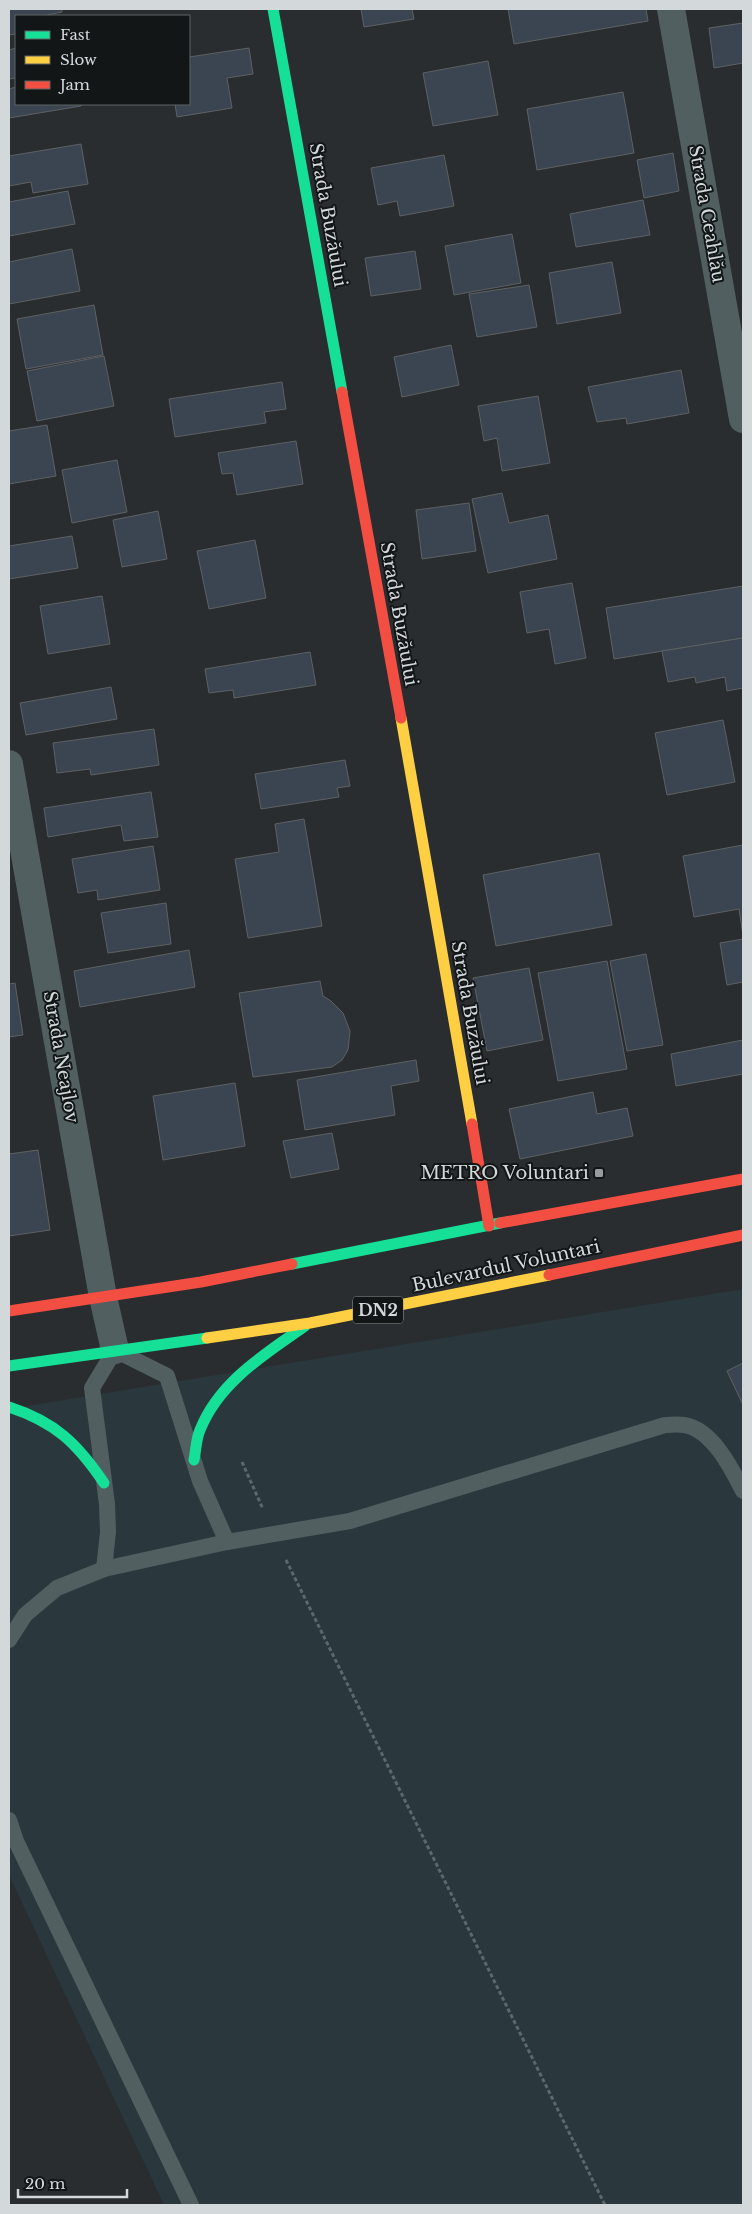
<svg xmlns="http://www.w3.org/2000/svg" width="752" height="2214" viewBox="0 0 752 2214" font-family="'Libre Baskerville',serif">
	<rect width="100%" height="100%" fill="#292d2f"/>
	<!-- built -->
	<polygon fill="#2a373d" points="743,1289 743,2205 164,2205 9,1875 9,1409"/>
	<!-- building -->
	<g fill="#3b4551" stroke="#5e6163">
		<polygon points="9,9 62,9 62,12 43,16 16,16 16,34 9,35"/>
		<polygon points="361,9 412,9 414,19 364,27"/>
		<polygon points="508,9 646,9 648,21 514,44"/>
		<polygon points="743,23 743,63 714,68 709,28"/>
		<polygon points="16,48 16,78 9,79 9,50"/>
		<polygon points="249,48 253,74 227,78 232,108 177,117 175,104 189,104 189,57"/>
		<polygon points="488,61 498,115 433,126 423,73"/>
		<polygon points="16,87 16,104 81,104 81,106 9,118 9,89"/>
		<polygon points="623,92 634,153 537,170 527,109"/>
		<polygon points="81,144 88,184 33,193 31,182 9,186 9,156"/>
		<polygon points="673,153 679,191 644,198 637,160"/>
		<polygon points="444,155 454,206 400,216 397,201 378,205 371,168"/>
		<polygon points="68,191 75,224 9,236 9,202"/>
		<polygon points="643,200 650,235 576,247 570,214"/>
		<polygon points="512,234 521,283 454,295 445,246"/>
		<polygon points="72,249 80,291 9,304 9,262"/>
		<polygon points="415,251 421,289 371,296 365,258"/>
		<polygon points="612,262 621,313 557,324 549,273"/>
		<polygon points="529,285 537,327 477,337 469,294"/>
		<polygon points="94,305 103,355 26,369 17,319"/>
		<polygon points="451,345 459,385 402,397 394,357"/>
		<polygon points="104,356 114,406 37,421 27,371"/>
		<polygon points="681,370 689,413 627,424 626,418 597,422 588,387"/>
		<polygon points="282,382 286,409 264,412 266,423 175,437 169,399"/>
		<polygon points="538,396 550,463 502,471 497,438 484,441 478,406"/>
		<polygon points="47,425 56,476 9,484 9,431"/>
		<polygon points="296,441 303,484 237,495 233,473 222,474 218,453"/>
		<polygon points="117,460 127,512 72,523 62,470"/>
		<polygon points="502,493 509,523 548,515 557,559 488,573 472,499"/>
		<polygon points="469,503 476,551 422,559 416,510"/>
		<polygon points="158,511 167,559 122,567 113,520"/>
		<polygon points="72,536 78,568 9,579 9,546"/>
		<polygon points="255,540 266,598 209,609 197,551"/>
		<polygon points="572,583 586,658 555,664 549,629 527,633 520,592"/>
		<polygon points="743,586 743,638 614,659 606,608"/>
		<polygon points="102,596 110,644 48,654 40,606"/>
		<polygon points="743,638 743,688 727,691 725,677 696,683 695,677 668,682 662,651"/>
		<polygon points="310,652 316,685 234,698 233,690 209,693 205,669"/>
		<polygon points="111,687 117,719 26,735 20,703"/>
		<polygon points="723,720 735,782 667,795 655,733"/>
		<polygon points="154,729 159,765 91,775 90,769 57,773 53,743"/>
		<polygon points="345,760 350,786 337,788 339,797 261,809 255,774"/>
		<polygon points="151,792 158,837 124,841 121,825 48,837 44,808"/>
		<polygon points="304,819 322,926 248,938 235,859 279,852 275,824"/>
		<polygon points="743,845 743,935 739,909 694,917 683,856"/>
		<polygon points="153,846 160,890 98,900 97,890 78,893 72,859"/>
		<polygon points="599,853 612,925 496,946 483,875"/>
		<polygon points="166,903 171,944 108,953 101,913"/>
		<polygon points="743,939 743,982 727,985 720,943"/>
		<polygon points="189,950 195,987 80,1007 74,971"/>
		<polygon points="646,954 663,1045 627,1051 610,961"/>
		<polygon points="607,961 627,1069 558,1081 538,973"/>
		<polygon points="529,968 543,1040 487,1051 473,978"/>
		<polygon points="320,981 323,996 331,1001 343,1013 350,1031 348,1050 342,1060 332,1067 253,1077 239,993"/>
		<polygon points="15,983 23,1035 9,1037 9,984"/>
		<polygon points="743,1040 743,1074 676,1086 671,1054"/>
		<polygon points="416,1060 419,1081 391,1086 395,1115 305,1130 297,1080"/>
		<polygon points="235,1083 245,1146 163,1160 153,1096"/>
		<polygon points="593,1092 597,1114 627,1108 633,1136 520,1159 509,1109"/>
		<polygon points="332,1133 339,1169 291,1178 283,1141"/>
		<polygon points="38,1150 50,1230 9,1236 9,1154"/>
		<polygon points="743,1363 743,1405 727,1371"/>
	</g>
	<g fill="none" stroke-linecap="round" stroke-linejoin="round">
		<!-- path -->
		<g stroke="#5e6769" stroke-width="3" stroke-dasharray="4 2.5" stroke-linecap="butt">
			<polyline points="242,1462 263,1509"/>
			<polyline points="286,1560 605,2205"/>
		</g>
		<!-- lane -->
		<g stroke="#515f61" stroke-width="16">
			<polyline points="104,1569 108,1532 107,1504 92,1388 115,1350 167,1376 200,1481 227,1542"/>
			<path d="M9 1640 25 1615 57 1588 104 1569 227 1542 350 1521 665 1425C671 1425 678 1424 684 1425 712 1429 732 1469 743 1491"/>
			<polyline points="9,1820 16,1841 191,2205"/>
		</g>
		<!-- street -->
		<g stroke="#515f61" stroke-width="28">
			<polyline points="671,9 743,419"/>
			<polyline points="9,764 103,1297 115,1350"/>
		</g>
		<!-- fast -->
		<g stroke="#16e098" stroke-width="11">
			<polyline points="273,9 342,392"/>
			<polyline points="292,1264 500,1223"/>
			<polyline points="9,1366 207,1338"/>
			<path d="M9 1407C55 1422 77 1443 104 1483"/>
			<path d="M194 1460C196 1450 196 1439 200 1430 219 1382 265 1354 305 1326"/>
		</g>
		<!-- slow -->
		<g stroke="#ffcf43" stroke-width="11">
			<polyline points="401,718 472,1124"/>
			<polyline points="207,1338 310,1323 549,1275"/>
		</g>
		<!-- jam -->
		<g stroke="#f24e42" stroke-width="11">
			<polyline points="342,392 401,718"/>
			<polyline points="472,1124 489,1226"/>
			<polyline points="500,1223 743,1179"/>
			<polyline points="549,1275 743,1235"/>
			<polyline points="9,1311 201,1282 292,1264"/>
		</g>
	</g>
	<!-- markers -->
	<rect fill="#989c9f" stroke="#121617" stroke-width="2" x="594" y="1168" width="10" height="10" rx="2.5"/>
	<g text-anchor="middle" stroke-width="4" stroke-linejoin="round" paint-order="stroke">
		<!-- shield labels -->
		<rect fill="#121617" stroke="#999ea0" stroke-width="1" x="353" y="1296.5" width="50" height="27" rx="4"/>
		<g font-size="16" font-weight="bold" fill="#d3d8db">
			<text x="378" y="1316">DN2</text>
		</g>
		<!-- street labels -->
		<g font-size="18" fill="#d3d8db" stroke="#121617">
			<text transform="translate(707 214) rotate(80)" y="6">Strada Ceahlău</text>
			<text transform="translate(328 215) rotate(80)" y="6">Strada Buzăului</text>
			<text transform="translate(399 614) rotate(80)" y="6">Strada Buzăului</text>
			<text transform="translate(470 1013) rotate(80)" y="6">Strada Buzăului</text>
			<text transform="translate(61 1057) rotate(80)" y="6">Strada Neajlov</text>
			<text transform="translate(506 1266) rotate(-12)" y="6">Bulevardul Voluntari</text>
		</g>
		<!-- poi labels -->
		<g font-size="18" fill="#d3d8db" stroke="#121617" text-anchor="end">
			<text x="589" y="1179">METRO Voluntari</text>
		</g>
	</g>
	<!-- border -->
	<rect width="752" height="2214" fill="none" stroke="#d3d8db" stroke-width="20"/>
	<!-- legend -->
	<rect x="15" y="15" width="175" height="90" fill="#121617" stroke="#5f6465"/>
	<rect x="25" y="31" width="25" height="8" fill="#16e098" stroke="#5f6465"/>
	<text x="60" y="40" font-size="15" fill="#d3d8db">Fast</text>
	<rect x="25" y="56" width="25" height="8" fill="#ffcf43" stroke="#5f6465"/>
	<text x="60" y="65" font-size="15" fill="#d3d8db">Slow</text>
	<rect x="25" y="81" width="25" height="8" fill="#f24e42" stroke="#5f6465"/>
	<text x="60" y="90" font-size="15" fill="#d3d8db">Jam</text>
	<!-- scale -->
	<path d="M18 2189v8h109v-8" fill="none" stroke="#d3d8db" stroke-width="2.5"/>
	<text x="25" y="2189" font-size="15" fill="#d3d8db" stroke="#121617" stroke-width="4" paint-order="stroke">20 m</text>
</svg>
